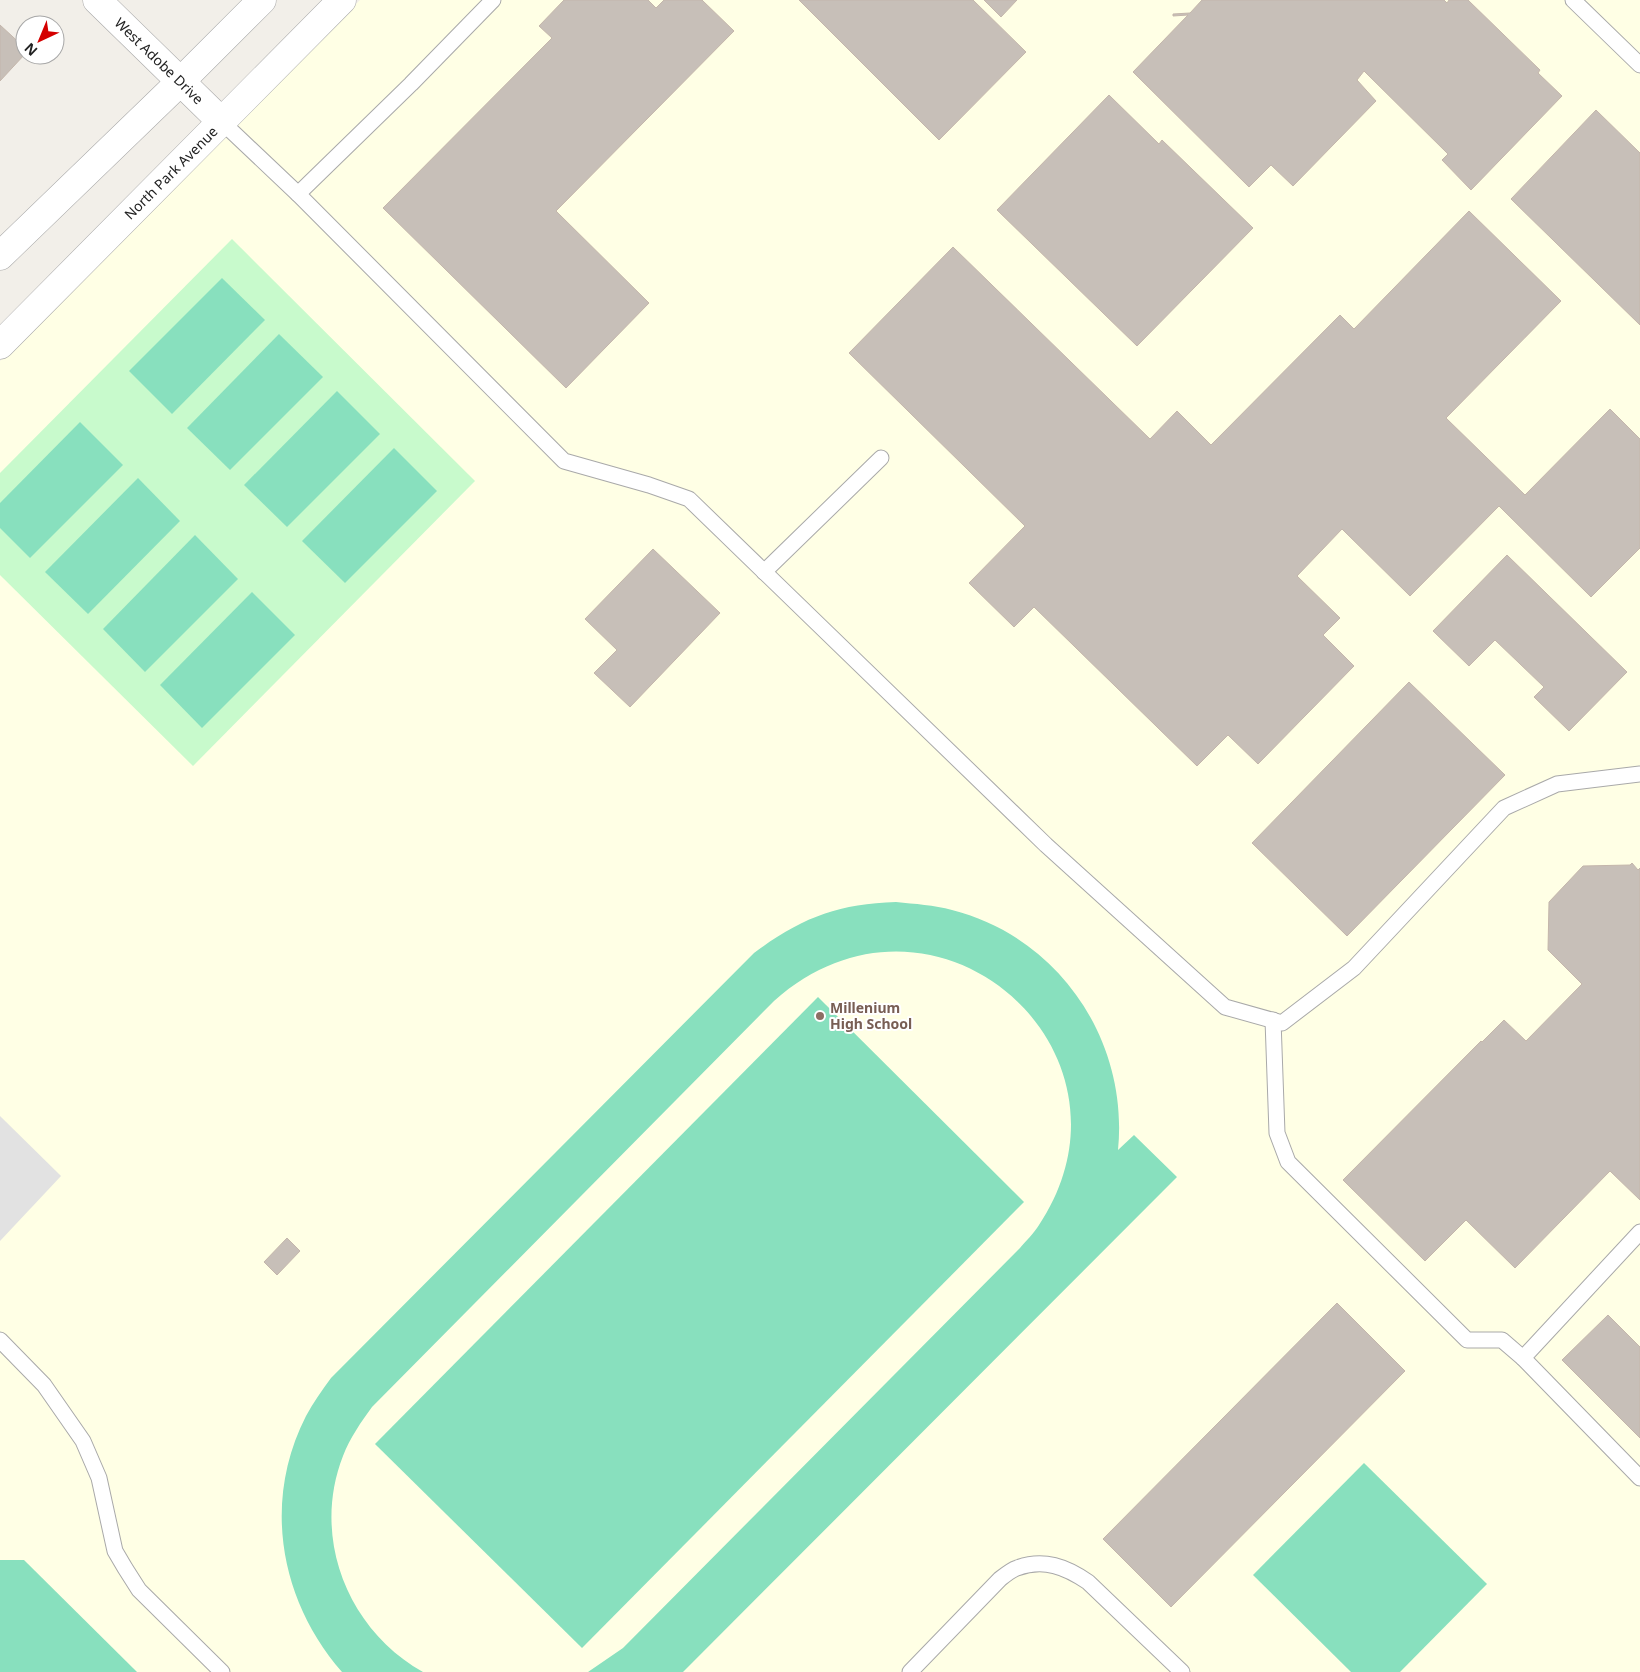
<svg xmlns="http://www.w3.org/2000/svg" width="1640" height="1672" viewBox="0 0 1640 1672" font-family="'Noto Sans',sans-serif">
	<rect width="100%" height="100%" fill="#f2efe9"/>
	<!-- education -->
	<polygon fill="#ffffe5" points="360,0 1640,0 1640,1672 0,1672 0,361"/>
	<!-- park -->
	<polygon fill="#c8facc" points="232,239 475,481 193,766 0,575 0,473"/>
	<!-- pitch -->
	<g fill="#88e0be">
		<polygon points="222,278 265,320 172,414 129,371"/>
		<polygon points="279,334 323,377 230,470 187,428"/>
		<polygon points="337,391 380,434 287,527 244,485"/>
		<polygon points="80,422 123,465 30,558 0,528 0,503"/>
		<polygon points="394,448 437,491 345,583 302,541"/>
		<polygon points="138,478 180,521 88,614 45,572"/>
		<polygon points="195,535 238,579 145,672 103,629"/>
		<polygon points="252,592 295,635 202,728 160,685"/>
		<path d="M896 902C915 904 934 905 952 910 1059 937 1129 1041 1118 1150L1134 1135 1177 1177 683 1672H588L623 1648 1020 1248C1026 1241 1034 1233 1039 1225 1154 1051 934 859 774 1001L372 1407C361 1422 350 1438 343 1456 311 1538 348 1630 423 1672H342C280 1601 262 1502 306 1416 313 1403 322 1390 331 1378L754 953C801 918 837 904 896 902Z"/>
		<polygon points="818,997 1024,1202 582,1648 375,1444"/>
		<polygon points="1364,1463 1487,1584 1400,1672 1351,1672 1253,1575"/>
		<polygon points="0,1560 24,1560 137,1672 0,1672"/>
	</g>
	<!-- parking -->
	<polygon fill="#e2e2e2" points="0,1116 61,1176 0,1241"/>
	<!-- building -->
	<g fill="#c7bfb8" stroke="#c4b6ab">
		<polygon points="564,0 648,0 656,8 664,0 702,0 734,31 556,211 649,303 566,388 383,208 552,38 539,26"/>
		<polygon points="799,0 973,0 1026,52 939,140"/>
		<polygon points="984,0 1017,0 1001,17"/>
		<polygon points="1202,0 1444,0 1447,3 1449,0 1468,0 1540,70 1538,73 1562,96 1471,190 1442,160 1448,154 1364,71 1357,80 1376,101 1293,186 1271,165 1249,187 1133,72 1188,15 1173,16 1173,14 1190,13"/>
		<polygon points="0,25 25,48 25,54 0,81"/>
		<polygon points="1109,95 1159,144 1162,140 1253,228 1137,346 997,210"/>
		<polygon points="1596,110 1640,153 1640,325 1511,199"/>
		<polygon points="1469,211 1561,301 1446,418 1525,495 1610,409 1640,439 1640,548 1591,597 1499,506 1410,596 1342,529 1297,576 1340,618 1323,635 1354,666 1258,764 1228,735 1197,766 1034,607 1014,627 969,583 1025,526 849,353 953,247 1150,439 1177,411 1211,445 1340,315 1354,329"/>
		<polygon points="653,549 720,613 630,707 594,673 617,650 585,619"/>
		<polygon points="1507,555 1627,672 1569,731 1534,697 1544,687 1495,640 1469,666 1433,631"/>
		<polygon points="1409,682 1505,775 1347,936 1252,843"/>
		<polygon points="1632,863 1638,870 1640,868 1640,1200 1610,1171 1515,1268 1466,1220 1425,1261 1343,1180 1481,1041 1482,1042 1504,1020 1526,1041 1582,984 1548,950 1549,902 1583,866 1630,865"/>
		<polygon points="287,1238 300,1251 277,1275 264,1262"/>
		<polygon points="1337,1303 1405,1371 1171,1607 1103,1539"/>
		<polygon points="1608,1315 1640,1347 1640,1438 1562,1360"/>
	</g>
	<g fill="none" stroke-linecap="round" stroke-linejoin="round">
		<!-- lane casing -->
		<g stroke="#a9a9a9" stroke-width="17">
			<g id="lane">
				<polyline points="1573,0 1640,65"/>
				<polyline points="222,122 298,194 564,461 649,485 689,499 1046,845 1225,1007 1282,1023 1354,968 1504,808 1557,784 1640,774"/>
				<polyline points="298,194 411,84 493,0"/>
				<polyline points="764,572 881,458"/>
				<polyline points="1273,1020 1277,1133 1288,1162 1467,1340 1502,1340 1523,1358"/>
				<polyline points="1640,1232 1523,1358 1640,1478"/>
				<polyline points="0,1340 44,1385 83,1441 99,1478 115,1551 125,1568 139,1590 222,1672"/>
				<path d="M910 1672 1000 1579C1005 1575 1011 1570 1017 1568 1044 1558 1066 1567 1088 1582L1182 1672"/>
			</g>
		</g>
		<!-- street casing -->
		<g stroke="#a9a9a9" stroke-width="29">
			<g id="street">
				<polyline points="97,0 222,122"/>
				<polyline points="0,256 180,82 262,0"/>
				<polyline points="0,345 342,0"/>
			</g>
		</g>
		<!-- lane -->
		<use href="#lane" stroke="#fff" stroke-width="15"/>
		<!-- street -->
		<use href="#street" stroke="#fff" stroke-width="28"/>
	</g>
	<!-- markers -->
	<circle fill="#8d6e63" stroke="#fff" stroke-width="2" cx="820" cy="1016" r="5"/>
	<g text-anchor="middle" stroke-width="4" stroke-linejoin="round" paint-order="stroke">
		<!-- street labels -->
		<g font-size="14" fill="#222" stroke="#fff">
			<text transform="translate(159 61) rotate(44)" y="5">West Adobe Drive</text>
			<text transform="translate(171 173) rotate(-45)" y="5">North Park Avenue</text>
		</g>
		<!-- education labels -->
		<g font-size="14" font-weight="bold" fill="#785e54" stroke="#fff" text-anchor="start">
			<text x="830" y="1013">Millenium<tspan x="830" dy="16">High School</tspan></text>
		</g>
	</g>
	<!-- north arrow -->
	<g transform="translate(40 40) rotate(224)"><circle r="24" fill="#ffffff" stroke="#a7a7a7"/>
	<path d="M0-4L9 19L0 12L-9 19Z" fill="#d40000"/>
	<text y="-8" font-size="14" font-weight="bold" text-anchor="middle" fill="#222222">N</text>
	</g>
</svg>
